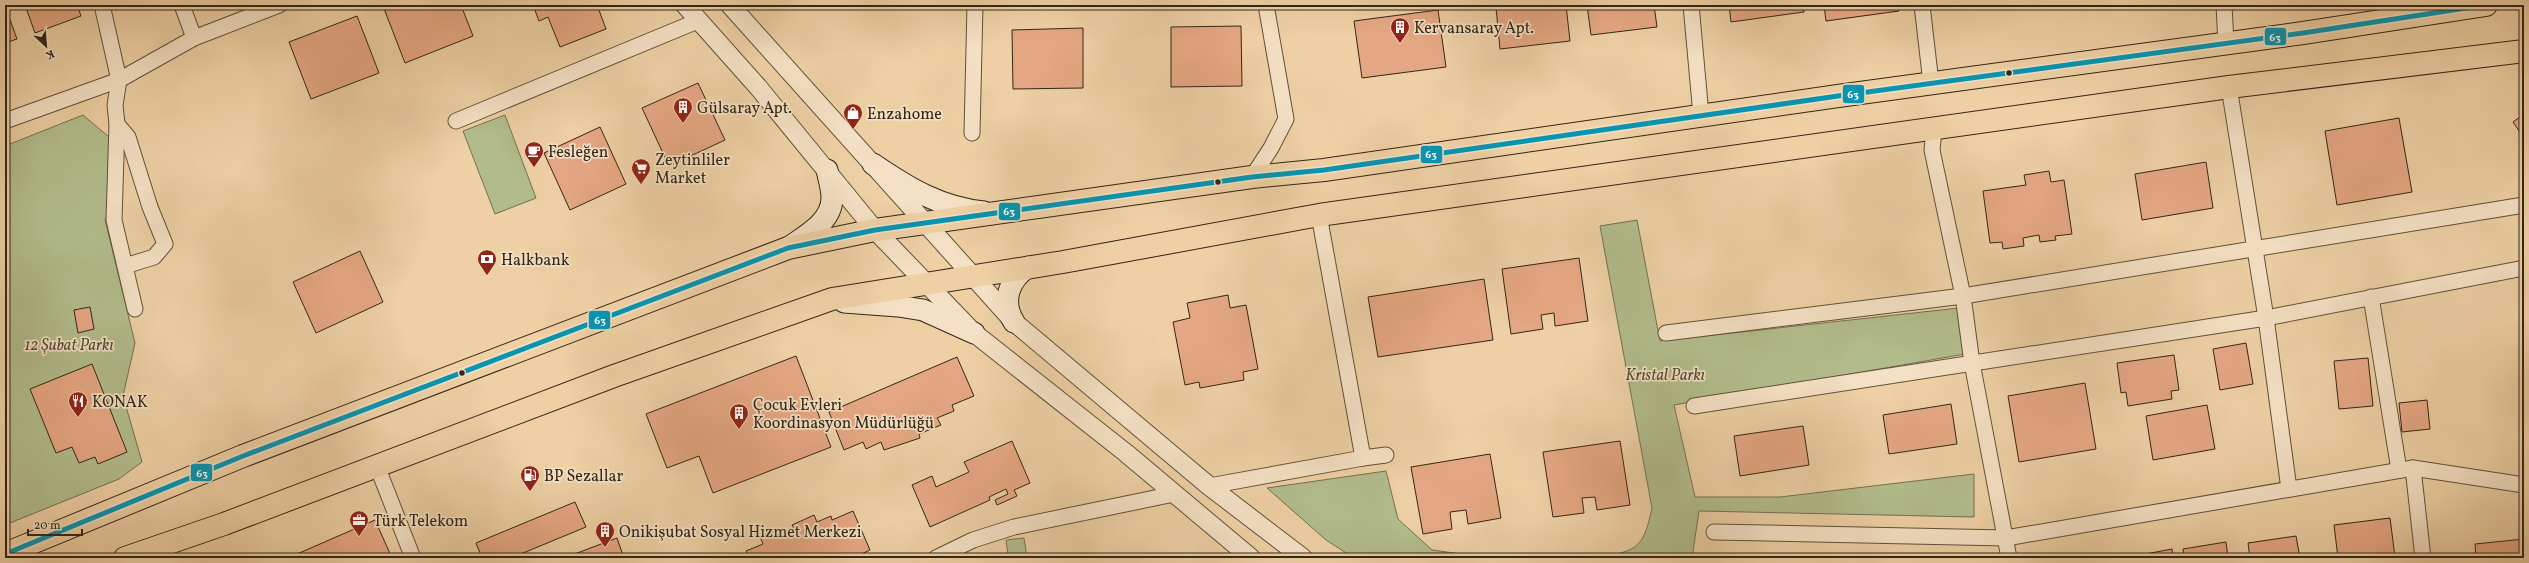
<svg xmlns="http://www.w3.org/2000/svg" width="2529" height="563" viewBox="0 0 2529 563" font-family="Vollkorn,serif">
	<rect width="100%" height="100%" fill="#eed0a4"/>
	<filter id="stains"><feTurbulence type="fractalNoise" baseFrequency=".005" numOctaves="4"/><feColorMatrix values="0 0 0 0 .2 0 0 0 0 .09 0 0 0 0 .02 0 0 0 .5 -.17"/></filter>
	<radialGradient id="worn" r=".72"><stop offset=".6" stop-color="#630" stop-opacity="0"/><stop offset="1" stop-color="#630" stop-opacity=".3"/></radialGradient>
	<!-- green -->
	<g fill="#b2bc8b" stroke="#727150">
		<polygon points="83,115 116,143 116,203 105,220 135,343 123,396 142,462 119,479 5,525 5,146"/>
		<polygon points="505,115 536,198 495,214 463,131"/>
		<path d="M1637 220 1660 341 1959 308 1965 354 1674 405 1695 497H1780L1974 474V517L1699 511 1692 558H1598C1638 550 1643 549 1652 508L1600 226Z"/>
		<polygon points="1386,471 1398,519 1432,550 1491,558 1354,558 1326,540 1267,488"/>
		<polygon points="1024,538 1027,558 1003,558 1008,555 1006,540"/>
	</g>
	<!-- building -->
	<g fill="#e5a783" stroke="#332616">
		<polygon points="25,5 77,5 81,16 35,33"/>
		<polygon points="461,5 473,36 405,63 383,6"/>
		<polygon points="533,5 597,5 606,29 560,47 548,17 539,21"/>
		<polygon points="1518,5 1566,5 1570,41 1500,49 1496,8"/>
		<polygon points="1587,5 1654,5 1657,27 1591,35"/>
		<polygon points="1729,5 1803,5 1804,12 1731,22"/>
		<polygon points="1824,5 1898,5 1899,11 1826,21"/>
		<polygon points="1438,10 1446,67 1362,78 1354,21"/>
		<polygon points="357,16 379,73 311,99 289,42"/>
		<polygon points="9,17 17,39 5,43 5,18"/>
		<polygon points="1241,26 1242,86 1171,87 1171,27"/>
		<polygon points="1083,28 1083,88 1013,89 1012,30"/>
		<polygon points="698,83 725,140 669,166 642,108"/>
		<polygon points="2524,114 2524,138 2513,122"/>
		<polygon points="2399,118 2412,192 2337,205 2325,131"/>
		<polygon points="600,127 626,184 570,210 544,153"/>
		<polygon points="2206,162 2213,208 2142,220 2135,174"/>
		<polygon points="2049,171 2051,182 2064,180 2072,234 2055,236 2056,240 2040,242 2039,235 2023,238 2024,246 2003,249 2002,242 1990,243 1983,191 2026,185 2024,175"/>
		<polygon points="360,251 383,302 316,333 293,282"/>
		<polygon points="1579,258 1588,321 1555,326 1554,313 1541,315 1543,329 1511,334 1502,269"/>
		<polygon points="1484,279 1493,340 1378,357 1368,297"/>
		<polygon points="1228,295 1230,308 1246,305 1258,369 1243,372 1244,380 1200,388 1199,382 1185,385 1173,322 1190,318 1187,303"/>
		<polygon points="90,307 94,329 78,333 74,310"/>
		<polygon points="2246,343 2253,384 2220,390 2213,349"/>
		<polygon points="2174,355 2179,390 2171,391 2172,399 2128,406 2126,392 2121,393 2117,363"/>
		<polygon points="796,356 831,447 713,493 699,456 667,468 646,414"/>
		<polygon points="957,357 974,396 952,405 954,411 937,418 941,425 919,434 920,438 884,450 881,442 866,449 863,442 844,450 829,412"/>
		<polygon points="2368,358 2373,406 2339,409 2334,361"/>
		<polygon points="92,364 127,452 98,464 95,457 79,463 72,447 56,453 30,389"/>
		<polygon points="2085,383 2096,449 2019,462 2008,396"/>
		<polygon points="2427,400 2430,429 2402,432 2399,403"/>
		<polygon points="1951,404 1957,444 1889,454 1883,415"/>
		<polygon points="2207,405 2215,449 2153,460 2146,416"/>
		<polygon points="1803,426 1809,465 1740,476 1734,436"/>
		<polygon points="1012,441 1030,483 1014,490 1017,496 997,505 995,500 1008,494 1006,489 989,497 990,500 930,527 912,485 932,476 936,487 969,472 964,462"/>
		<polygon points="1620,441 1630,505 1597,510 1595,497 1582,498 1584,513 1553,517 1543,452"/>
		<polygon points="1490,454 1501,518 1468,524 1466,510 1450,512 1452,529 1423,534 1411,467"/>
		<polygon points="575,502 586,527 511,558 482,558 476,543"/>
		<polygon points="853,511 870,550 853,558 741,558 748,555 746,551 763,544 760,537 778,530 781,537 795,531 792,525 814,515 817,522 831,516 832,520"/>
		<polygon points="2390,518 2395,557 2338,558 2334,525"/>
		<polygon points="375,520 392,558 299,558 297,554"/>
		<polygon points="2296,536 2300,558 2250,558 2248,543"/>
		<polygon points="617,538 624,558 564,558"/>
		<polygon points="2524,539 2524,558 2476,558 2475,544"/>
		<polygon points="2226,542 2228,558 2184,558 2183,549"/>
		<polygon points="2172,549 2173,558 2141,558 2140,555"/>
	</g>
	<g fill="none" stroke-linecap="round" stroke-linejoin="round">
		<!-- minor casing -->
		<g stroke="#62503a" stroke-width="17">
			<g id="minor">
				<polyline points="102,5 119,80 115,105 117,124 114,220 135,309"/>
				<polyline points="182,5 194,38"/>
				<polyline points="1691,5 1701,115"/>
				<polyline points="1922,5 1931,83"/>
				<polyline points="2224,5 2226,44"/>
				<polyline points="2229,87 2266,318 2289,489"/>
				<polyline points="5,121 119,80 194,38 279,5"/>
				<polyline points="456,121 700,20"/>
				<polyline points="117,124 128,137 150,207 165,244 154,257 125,266"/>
				<polyline points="1934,130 1932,150 1963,296 1972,363 2009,558"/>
				<polyline points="972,133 975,5"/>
				<polyline points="1252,177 1271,148 1286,119 1266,5"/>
				<polyline points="2371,297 2399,470"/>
				<polyline points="1666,333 1963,296 2524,205"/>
				<polyline points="1694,406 2266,318 2524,268"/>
				<polyline points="1363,458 1386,455"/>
				<polyline points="377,466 413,558"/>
				<polyline points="2413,468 2423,558"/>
				<polyline points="1209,486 1363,458 1319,215"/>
				<polyline points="1714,532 2006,538 2413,468 2524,485"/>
				<polyline points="936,558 973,540 1014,527 1174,494"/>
			</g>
		</g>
		<!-- tertiary casing -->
		<g stroke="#62503a" stroke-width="20">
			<g id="tertiary">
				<polyline points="685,5 758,87 875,230 974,333 1126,453 1251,558"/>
				<polyline points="730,5 1014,322 1209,486 1303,558"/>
			</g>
		</g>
		<!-- secondary casing -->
		<g stroke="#332616" stroke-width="23">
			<g id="secondary">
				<path d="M873 164C908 188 941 208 984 212"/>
				<path d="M788 248C805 236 832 222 832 198 832 189 829 179 827 170"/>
				<polyline points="844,302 898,306 923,310 974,333"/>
				<path d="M1014 322C1001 302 1009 279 1028 267"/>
			</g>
		</g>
		<!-- primary casing -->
		<g stroke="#332616" stroke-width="24">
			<g id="primary">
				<polyline points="5,554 243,456 788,248 875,230 1252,177 1324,170 1838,96 2303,33 2486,5"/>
				<polyline points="125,558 224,524 614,376 832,299 1063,262 1319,215 2229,87 2524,51"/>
			</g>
		</g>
		<!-- minor -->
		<use href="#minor" stroke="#f4e0c4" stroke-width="15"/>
		<!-- tertiary -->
		<use href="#tertiary" stroke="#f4e0c4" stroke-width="18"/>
		<!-- secondary -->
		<use href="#secondary" stroke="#f4e0c4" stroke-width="21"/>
		<!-- primary -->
		<use href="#primary" stroke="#eed0a4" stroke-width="22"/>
		<!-- bus-1 casing -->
		<g stroke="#f4e0c4" stroke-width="8">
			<polyline id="bus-1" points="5,554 243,456 788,248 875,230 1252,177 1324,170 1838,96 2303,33 2486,5"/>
		</g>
		<!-- bus-1 -->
		<use href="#bus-1" stroke="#0895b2" stroke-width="5"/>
	</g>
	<!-- icons -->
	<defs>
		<g id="building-pin" transform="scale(1)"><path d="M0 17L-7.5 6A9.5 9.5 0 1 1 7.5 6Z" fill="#8f2418" stroke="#f4e0c4"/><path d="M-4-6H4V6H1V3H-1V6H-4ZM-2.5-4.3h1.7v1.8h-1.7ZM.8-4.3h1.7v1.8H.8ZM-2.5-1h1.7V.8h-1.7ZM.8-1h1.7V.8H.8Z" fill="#fff"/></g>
		<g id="shop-pin" transform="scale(1)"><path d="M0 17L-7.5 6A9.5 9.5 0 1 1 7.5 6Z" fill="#8f2418" stroke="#f4e0c4"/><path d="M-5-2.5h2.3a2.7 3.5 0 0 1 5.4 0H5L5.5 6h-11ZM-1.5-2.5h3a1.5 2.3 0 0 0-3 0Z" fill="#fff"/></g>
		<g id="cafe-pin" transform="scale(1)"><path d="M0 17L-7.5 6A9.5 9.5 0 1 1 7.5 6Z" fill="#8f2418" stroke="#f4e0c4"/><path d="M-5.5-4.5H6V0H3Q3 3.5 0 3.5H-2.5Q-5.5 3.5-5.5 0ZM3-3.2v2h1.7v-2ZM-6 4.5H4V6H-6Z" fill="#fff"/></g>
		<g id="supermarket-pin" transform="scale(1)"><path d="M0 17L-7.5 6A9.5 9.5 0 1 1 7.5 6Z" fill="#8f2418" stroke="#f4e0c4"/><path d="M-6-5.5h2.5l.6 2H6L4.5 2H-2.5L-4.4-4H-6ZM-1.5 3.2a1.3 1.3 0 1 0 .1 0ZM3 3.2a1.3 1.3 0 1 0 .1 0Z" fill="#fff"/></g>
		<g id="bank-pin" transform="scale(1)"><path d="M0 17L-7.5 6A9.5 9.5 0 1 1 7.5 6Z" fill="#8f2418" stroke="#f4e0c4"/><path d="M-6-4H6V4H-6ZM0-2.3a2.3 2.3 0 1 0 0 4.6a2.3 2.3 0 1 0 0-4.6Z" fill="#fff"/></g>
		<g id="restaurant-pin" transform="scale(1)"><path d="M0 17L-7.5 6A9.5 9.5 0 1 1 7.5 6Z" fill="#8f2418" stroke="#f4e0c4"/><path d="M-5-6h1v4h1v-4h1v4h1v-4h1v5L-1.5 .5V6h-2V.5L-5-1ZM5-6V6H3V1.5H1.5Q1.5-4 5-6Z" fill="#fff"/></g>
		<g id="fuel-pin" transform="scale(1)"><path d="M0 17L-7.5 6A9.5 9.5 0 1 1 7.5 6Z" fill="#8f2418" stroke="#f4e0c4"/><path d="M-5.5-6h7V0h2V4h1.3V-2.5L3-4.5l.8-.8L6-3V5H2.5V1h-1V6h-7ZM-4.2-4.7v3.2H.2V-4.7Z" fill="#fff"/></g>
		<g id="office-pin" transform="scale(1)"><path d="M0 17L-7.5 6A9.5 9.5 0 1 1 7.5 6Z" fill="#8f2418" stroke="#f4e0c4"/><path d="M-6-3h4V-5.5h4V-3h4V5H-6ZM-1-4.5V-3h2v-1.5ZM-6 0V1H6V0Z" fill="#fff"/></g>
	</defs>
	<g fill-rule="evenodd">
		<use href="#building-pin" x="1400" y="27"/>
		<use href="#building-pin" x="683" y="107"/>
		<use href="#shop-pin" x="853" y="113"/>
		<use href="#cafe-pin" x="534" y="151"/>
		<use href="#supermarket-pin" x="641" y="168"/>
		<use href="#bank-pin" x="487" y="259"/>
		<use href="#restaurant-pin" x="78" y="401"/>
		<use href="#building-pin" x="739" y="413"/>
		<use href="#fuel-pin" x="530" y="475"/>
		<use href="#office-pin" x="359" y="520"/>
		<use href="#building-pin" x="605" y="531"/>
	</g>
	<!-- markers -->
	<g fill="#332616" stroke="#f4e0c4" stroke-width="1.5">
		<circle cx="2009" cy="73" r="3.5"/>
		<circle cx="1218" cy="182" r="3.5"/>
		<circle cx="462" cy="373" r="3.5"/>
	</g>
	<g text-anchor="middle" stroke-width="3.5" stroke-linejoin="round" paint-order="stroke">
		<!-- poi labels -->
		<g font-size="16" fill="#332616" stroke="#f4e0c4" text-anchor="start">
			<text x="1414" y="33">Kervansaray Apt.</text>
			<text x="697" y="113">Gülsaray Apt.</text>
			<text x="867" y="119">Enzahome</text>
			<text x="548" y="157">Fesleğen</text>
			<text x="655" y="165">Zeytinliler<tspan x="655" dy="18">Market</tspan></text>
			<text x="501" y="265">Halkbank</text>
			<text x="92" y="407">KONAK</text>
			<text x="753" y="410">Çocuk Evleri<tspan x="753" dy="18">Koordinasyon Müdürlüğü</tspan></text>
			<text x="544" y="481">BP Sezallar</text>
			<text x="373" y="526">Türk Telekom</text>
			<text x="619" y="537">Onikişubat Sosyal Hizmet Merkezi</text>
		</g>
		<!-- park labels -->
		<g font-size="16" font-style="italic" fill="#534c33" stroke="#f4e0c4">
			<text x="69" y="350">12 Şubat Parkı</text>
			<text x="1665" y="380">Kristal Parkı</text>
		</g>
	</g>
	<g stroke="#f4e0c4" stroke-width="1.5">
		<rect x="2264" y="27" width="23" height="19" rx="4" fill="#0895b2"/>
		<rect x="1842" y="84" width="23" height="20" rx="4" fill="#0895b2"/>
		<rect x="1420" y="145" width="23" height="19" rx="4" fill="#0895b2"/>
		<rect x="998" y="202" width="23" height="19" rx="4" fill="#0895b2"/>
		<rect x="588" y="310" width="23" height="20" rx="4" fill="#0895b2"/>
		<rect x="190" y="463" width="23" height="19" rx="4" fill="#0895b2"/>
	</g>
	<g font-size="11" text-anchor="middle" font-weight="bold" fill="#fff">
		<text x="2275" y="41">63</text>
		<text x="1853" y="98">63</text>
		<text x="1431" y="158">63</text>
		<text x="1009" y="215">63</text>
		<text x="600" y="324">63</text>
		<text x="202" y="477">63</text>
	</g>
	<!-- margin -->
	<rect width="2529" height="563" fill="none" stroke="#eed0a4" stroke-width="20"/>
	<rect x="6" y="6" width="2517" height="551" fill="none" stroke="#332616" stroke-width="2"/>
	<rect x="10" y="10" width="2509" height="543" fill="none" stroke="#332616"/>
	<!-- north arrow -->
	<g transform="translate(46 46) rotate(154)" stroke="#f4e0c4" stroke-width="3" paint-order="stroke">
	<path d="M0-3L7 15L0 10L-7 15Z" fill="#332616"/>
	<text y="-6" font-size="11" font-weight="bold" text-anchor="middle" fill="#332616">K</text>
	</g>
	<!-- scale -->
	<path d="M28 529v6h54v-6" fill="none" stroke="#332616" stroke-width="2"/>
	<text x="34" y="529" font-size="12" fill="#332616" stroke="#f4e0c4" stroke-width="3" paint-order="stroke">20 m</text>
	<rect width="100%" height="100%" filter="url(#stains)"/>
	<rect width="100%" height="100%" fill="url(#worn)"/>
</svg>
